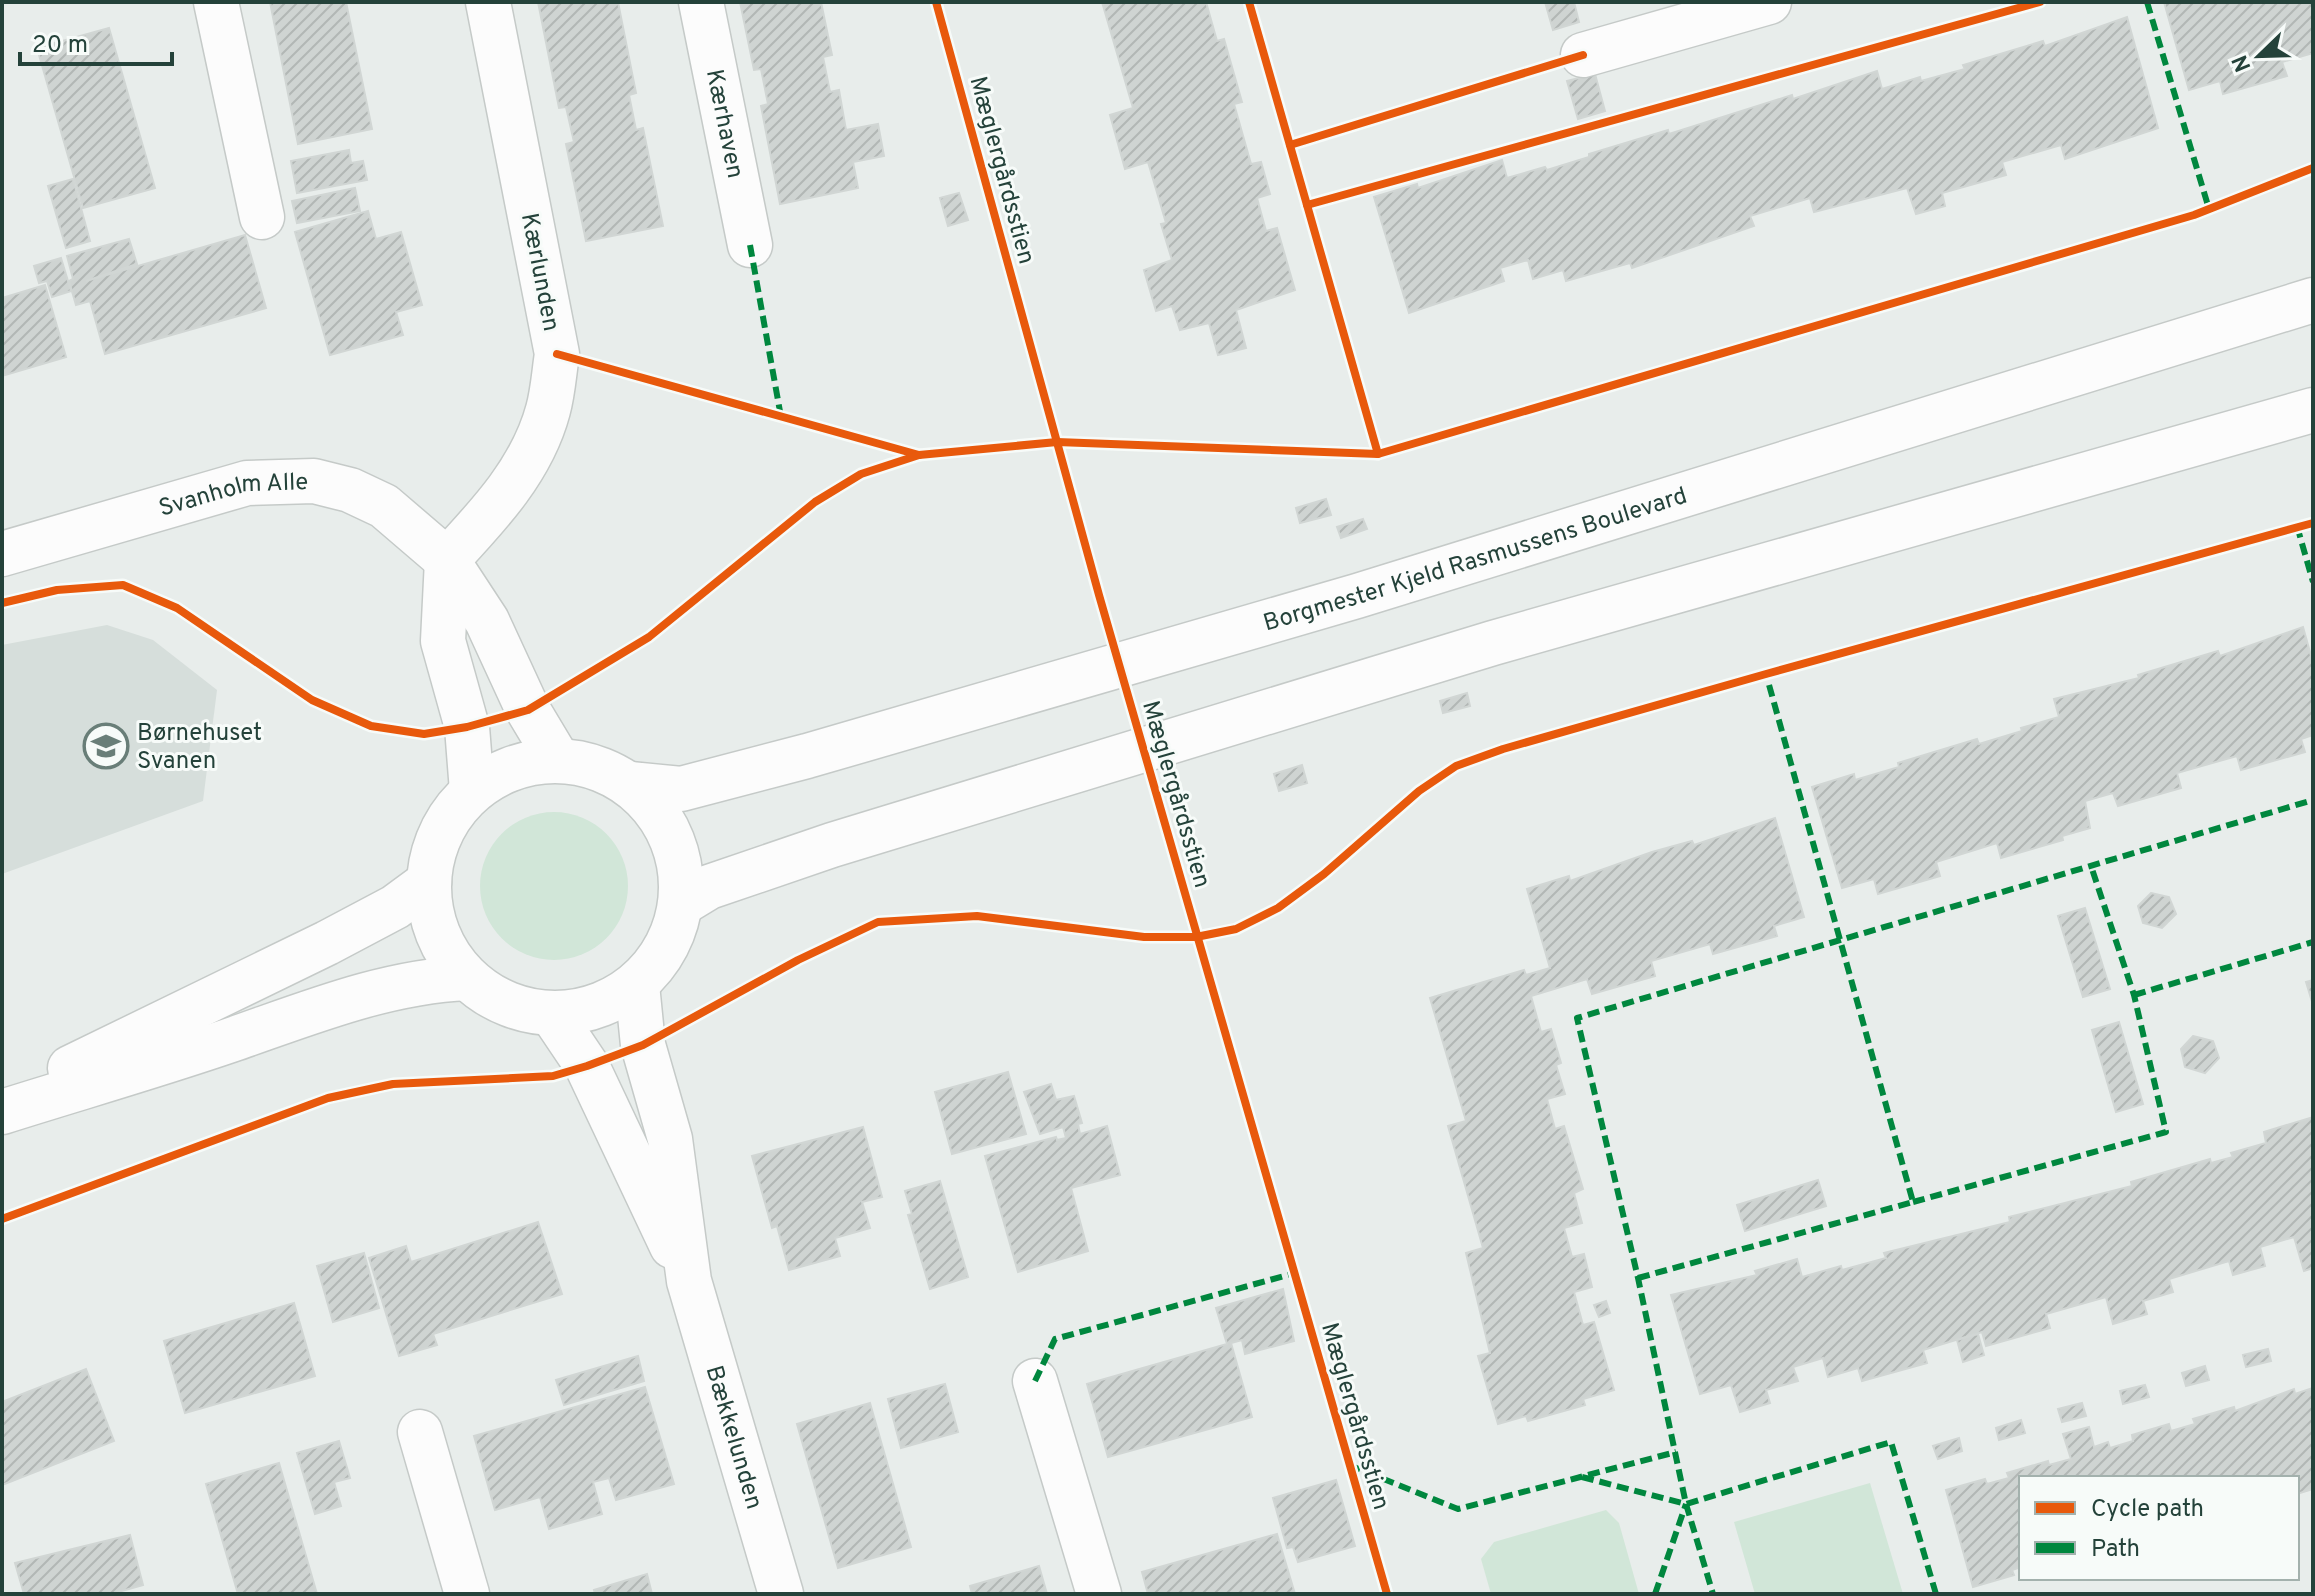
<svg xmlns="http://www.w3.org/2000/svg" width="2315" height="1596" viewBox="0 0 2315 1596" font-family="Overpass,sans-serif">
	<defs>
		<pattern id="building-hatch" width="6" height="6" patternUnits="userSpaceOnUse" patternTransform="scale(2)"><rect width="6" height="6" fill="#cfd4d2"/><path d="M-1 1l2-2M0 6l6-6M5 7l2-2" fill="none" stroke="#b2b7b5"/></pattern>
	</defs>
	<rect width="100%" height="100%" fill="#e8edeb"/>
	<!-- built -->
	<polygon fill="#d6dedb" points="107,625 153,640 217,690 203,801 2,874 2,645"/>
	<!-- grass -->
	<g fill="#d1e6d8">
		<circle cx="554" cy="886" r="74"/>
		<polygon points="1870,1483 1903,1594 1755,1594 1734,1522"/>
		<polygon points="1606,1510 1619,1523 1639,1594 1491,1594 1481,1559 1494,1542"/>
	</g>
	<!-- building -->
	<g fill="url(#building-hatch)" stroke="#d1d6d4" stroke-width="2">
		<polygon points="270,2 346,2 372,129 298,144"/>
		<polygon points="538,2 618,2 636,93 629,95 636,130 643,128 663,226 586,241 566,144 574,142 566,107 559,108"/>
		<polygon points="740,2 821,2 832,55 823,57 830,92 839,90 846,130 878,124 884,156 853,162 858,188 780,204 761,106 768,104 761,69 754,70"/>
		<polygon points="1102,2 1206,2 1217,41 1224,39 1242,102 1234,104 1251,164 1261,162 1270,194 1257,198 1266,231 1277,228 1295,290 1236,310 1246,348 1218,355 1209,323 1180,330 1172,306 1156,311 1144,270 1172,260 1161,224 1166,223 1148,162 1125,169 1110,115 1133,108"/>
		<polygon points="1545,2 1574,2 1579,22 1553,30"/>
		<polygon points="2164,2 2313,2 2313,53 2282,62 2287,76 2223,94 2220,81 2189,90"/>
		<polygon points="2127,17 2158,128 2065,159 2061,145 2002,162 2006,175 1942,193 1945,206 1916,214 1907,188 1814,212 1810,198 1750,216 1754,226 1632,268 1630,263 1566,281 1563,270 1533,279 1528,260 1500,268 1504,281 1409,313 1374,197 1417,184 1418,188 1502,160 1507,178 1545,167 1547,170 1589,157 1589,154 1668,130 1669,134 1792,95 1793,99 1877,71 1882,89 1920,77 1921,81 1965,69 1963,65 2043,41 2045,46"/>
		<polygon points="109,28 155,188 83,208 37,48"/>
		<polygon points="1595,74 1605,111 1578,119 1567,81"/>
		<polygon points="349,150 351,163 363,161 367,180 297,193 291,161"/>
		<polygon points="73,179 90,241 66,248 48,186"/>
		<polygon points="355,188 360,211 297,223 292,201"/>
		<polygon points="959,193 968,220 948,226 940,198"/>
		<polygon points="368,211 376,239 401,232 422,305 396,312 403,335 330,355 295,232"/>
		<polygon points="245,235 266,308 105,354 90,301 76,305 69,281 73,279 67,256 129,239 137,264 86,281"/>
		<polygon points="61,258 71,291 52,297 47,281 39,283 34,266"/>
		<polygon points="45,285 66,357 2,376 2,298"/>
		<polygon points="1326,499 1331,515 1300,523 1296,508"/>
		<polygon points="1363,519 1367,529 1341,538 1337,527"/>
		<polygon points="2303,627 2313,663 2313,735 2301,739 2305,752 2241,770 2237,756 2177,773 2181,788 2118,806 2113,793 2085,801 2090,828 2062,836 2063,840 2001,858 1997,843 1936,862 1940,876 1878,894 1874,879 1842,888 1812,787 1854,774 1855,780 1899,767 1898,763 1977,739 1979,744 2022,731 2021,728 2059,717 2054,699 2139,678 2138,675 2218,651 2220,656"/>
		<polygon points="1467,693 1470,706 1443,713 1440,701"/>
		<polygon points="1302,765 1307,783 1279,791 1274,774"/>
		<polygon points="1775,818 1804,917 1774,926 1777,936 1713,954 1710,944 1651,961 1655,976 1592,994 1587,979 1531,996 1541,1032 1551,1029 1561,1063 1556,1065 1565,1094 1547,1099 1555,1129 1564,1126 1583,1189 1574,1193 1582,1223 1564,1228 1572,1257 1584,1254 1592,1287 1574,1292 1583,1325 1594,1322 1614,1390 1583,1399 1585,1405 1528,1421 1526,1416 1498,1424 1478,1356 1490,1353 1466,1253 1483,1248 1448,1126 1466,1121 1430,998 1524,970 1526,975 1550,968 1527,889 1569,876 1570,881 1652,852 1692,841 1694,845"/>
		<polygon points="2151,893 2169,897 2176,914 2162,928 2143,923 2138,906"/>
		<polygon points="2085,908 2110,989 2083,997 2058,916"/>
		<polygon points="2313,980 2313,1005 2306,982"/>
		<polygon points="2119,1022 2143,1104 2116,1112 2092,1030"/>
		<polygon points="2193,1036 2213,1041 2219,1058 2205,1073 2185,1067 2181,1049"/>
		<polygon points="1008,1072 1026,1134 952,1154 935,1092"/>
		<polygon points="1051,1084 1056,1100 1074,1096 1082,1123 1078,1124 1080,1134 1107,1126 1120,1175 1071,1188 1088,1251 1018,1272 985,1156 1056,1137 1057,1140 1066,1138 1063,1127 1040,1134 1024,1092"/>
		<polygon points="2313,1117 2313,1268 2304,1271 2294,1237 2260,1247 2265,1266 2233,1275 2229,1261 2169,1279 2173,1292 2143,1301 2147,1314 2113,1324 2106,1297 2046,1314 2050,1328 1986,1346 1982,1332 1923,1350 1927,1363 1862,1381 1858,1368 1828,1377 1823,1358 1793,1367 1798,1381 1766,1390 1770,1403 1740,1412 1731,1385 1700,1394 1671,1295 1757,1275 1755,1271 1797,1259 1802,1277 1841,1266 1842,1270 1886,1258 1884,1253 2010,1222 2009,1217 2132,1186 2131,1182 2210,1159 2211,1163 2233,1157 2231,1153 2266,1143 2264,1132"/>
		<polygon points="863,1127 882,1197 862,1202 870,1228 835,1238 840,1256 789,1270 777,1226 772,1228 752,1156"/>
		<polygon points="1818,1180 1826,1206 1745,1231 1737,1205"/>
		<polygon points="940,1181 968,1277 930,1289 908,1215 912,1214 905,1191"/>
		<polygon points="538,1222 562,1294 433,1334 437,1345 399,1356 369,1258 406,1246 411,1262"/>
		<polygon points="364,1253 379,1308 333,1322 317,1266"/>
		<polygon points="1283,1289 1294,1341 1245,1354 1242,1340 1231,1343 1252,1417 1108,1457 1087,1384 1227,1344 1216,1308"/>
		<polygon points="1606,1301 1610,1313 1599,1317 1594,1305"/>
		<polygon points="294,1303 315,1376 185,1413 164,1341"/>
		<polygon points="1978,1334 1984,1355 1963,1362 1957,1340"/>
		<polygon points="2268,1349 2271,1361 2246,1367 2243,1355"/>
		<polygon points="638,1356 644,1381 564,1405 556,1380"/>
		<polygon points="2205,1366 2209,1380 2186,1386 2182,1373"/>
		<polygon points="86,1369 114,1441 2,1485 2,1402"/>
		<polygon points="945,1384 958,1432 901,1448 888,1399"/>
		<polygon points="2145,1385 2149,1397 2123,1404 2120,1391"/>
		<polygon points="645,1387 674,1484 616,1500 609,1478 593,1482 602,1514 549,1529 540,1497 495,1510 474,1436"/>
		<polygon points="2313,1388 2313,1489 2297,1494 2297,1478 2021,1478 2021,1567 2012,1570 2014,1575 1973,1587 1946,1490 1985,1479 1987,1484 2009,1478 2007,1473 2048,1461 2049,1465 2071,1459 2063,1434 2089,1427 2094,1447 2108,1442 2110,1448 2133,1441 2132,1435 2169,1424 2171,1431 2195,1424 2193,1419 2234,1407 2235,1411 2294,1389 2295,1394"/>
		<polygon points="870,1403 911,1547 838,1568 797,1424"/>
		<polygon points="2082,1403 2086,1416 2062,1422 2058,1409"/>
		<polygon points="2021,1420 2025,1433 1999,1440 1996,1428"/>
		<polygon points="1959,1438 1962,1451 1938,1459 1933,1446"/>
		<polygon points="339,1441 350,1478 334,1482 341,1506 315,1514 297,1453"/>
		<polygon points="279,1463 317,1594 238,1594 206,1484"/>
		<polygon points="1336,1480 1355,1546 1298,1562 1293,1547 1287,1548 1273,1498"/>
		<polygon points="1277,1534 1295,1594 1148,1594 1142,1572"/>
		<polygon points="130,1535 143,1585 111,1594 24,1594 15,1563"/>
		<polygon points="1039,1566 1047,1594 972,1594 970,1586"/>
		<polygon points="647,1574 652,1594 595,1594 594,1590"/>
	</g>
	<g fill="none" stroke-linecap="round" stroke-linejoin="round">
		<!-- minor casing -->
		<g stroke="#c5cac8" stroke-width="47">
			<g id="minor">
				<polyline points="216,2 262,217"/>
				<path id="s1" d="M701 2 750 245"/>
				<polyline points="1583,55 1769,2"/>
				<path id="s2" d="M2 554 247 483 314 481 350 490 384 506 447 560 487 621 528 710 558 760"/>
				<path d="M447 560C488 516 532 470 548 410 553 392 554 373 557 354L488 2"/>
				<polyline points="447,560 443,641 467,727 472,791"/>
				<circle cx="555" cy="887" r="126"/>
				<path id="s3" d="M630 784 681 789 807 756 1357 596 2313 300"/>
				<polyline points="681,904 709,887 832,845 1493,643 2313,410"/>
				<path id="s4" d="M637 985 643 1045 670 1139 689 1281 781 1594"/>
				<polyline points="552,1014 587,1066 672,1246"/>
				<polyline points="70,1068 327,943 395,907 429,882"/>
				<path d="M2 1112C78 1088 155 1066 231 1040 309 1013 384 982 467 978"/>
				<polyline points="1035,1381 1099,1594"/>
				<polyline points="420,1432 467,1594"/>
			</g>
		</g>
		<!-- minor -->
		<use href="#minor" stroke="#fcfcfc" stroke-width="44"/>
		<!-- quiet -->
		<g stroke="#00873e" stroke-width="6" stroke-dasharray="12 6" stroke-linecap="butt">
			<polyline points="2147,2 2209,209"/>
			<polyline points="750,245 781,417"/>
			<polyline points="2297,526 2313,582"/>
			<polyline points="2134,995 2313,942"/>
			<polyline points="1913,1202 2166,1132 2134,995 2091,866"/>
			<polyline points="1638,1278 1913,1202 1766,674"/>
			<polyline points="1035,1381 1055,1339 1295,1273"/>
			<polyline points="1349,1465 1458,1509 1676,1452"/>
			<polyline points="1582,1477 1686,1504"/>
			<polyline points="1686,1504 1713,1594"/>
			<polyline points="1655,1594 1686,1504"/>
			<polyline points="1936,1594 1891,1442 1686,1504 1638,1278 1577,1018 2313,800"/>
		</g>
		<!-- cycleway casing -->
		<g stroke="#f7fbf9" stroke-width="13">
			<g id="cycleway">
				<polyline points="936,2 1099,595 1387,1594"/>
				<polyline points="1249,2 1307,205"/>
				<polyline points="1290,145 1583,55"/>
				<polyline points="557,354 919,455"/>
				<polyline points="1378,454 1307,205 2040,2"/>
				<polyline points="2,603 57,590 123,585 177,608 312,700 371,726 424,734 467,727 528,710 649,637 815,502 861,474 919,455 1057,442 1378,454 2194,215 2313,168"/>
				<polyline points="2,1219 328,1098 393,1084 553,1076 587,1066 643,1045 798,960 878,922 977,916 1144,937 1196,937 1236,929 1278,908 1324,874 1419,791 1456,766 1503,749 1766,674 2313,523"/>
			</g>
		</g>
		<!-- cycleway -->
		<use href="#cycleway" stroke="#e8590c" stroke-width="8"/>
	</g>
	<!-- icons -->
	<defs>
		<g id="school-ring" transform="scale(2.3)"><circle r="9.5" fill="#f7fbf9" stroke="#697e78" stroke-width="1.5"/><path d="M0-5L7-2L0 1L-7-2ZM-4 1L0 2.5L4 1V4Q0 6-4 4Z" fill="#697e78"/></g>
	</defs>
	<g fill-rule="evenodd">
		<use href="#school-ring" x="106" y="746"/>
	</g>
	<g text-anchor="middle" stroke-width="6" stroke-linejoin="round" paint-order="stroke">
		<!-- street labels -->
		<g font-size="24" fill="#24423a" stroke="#f7fbf9">
			<text dy="8" stroke="none"><textPath href="#s1" startOffset="124">Kærhaven</textPath></text>
			<text transform="translate(1003 170) rotate(75)" y="8">Mæglergårdsstien</text>
			<text transform="translate(541 272) rotate(79)" y="8">Kærlunden</text>
			<text dy="8" stroke="none"><textPath href="#s2" startOffset="240">Svanholm Alle</textPath></text>
			<text dy="8" stroke="none"><textPath href="#s3" startOffset="878">Borgmester Kjeld Rasmussens Boulevard</textPath></text>
			<text transform="translate(1177 794) rotate(74)" y="8">Mæglergårdsstien</text>
			<text transform="translate(1356 1416) rotate(74)" y="8">Mæglergårdsstien</text>
			<text dy="8" stroke="none"><textPath href="#s4" startOffset="464">Bækkelunden</textPath></text>
		</g>
		<!-- poi labels -->
		<g font-size="24" fill="#24423a" stroke="#f7fbf9" text-anchor="start">
			<text x="137" y="740">Børnehuset<tspan x="137" dy="28">Svanen</tspan></text>
		</g>
	</g>
	<!-- border -->
	<rect width="2315" height="1596" fill="none" stroke="#24423a" stroke-width="8"/>
	<!-- legend -->
	<rect x="2019" y="1476" width="280" height="104" fill="#f7fbf9" stroke="#a3b1ad" stroke-width="2"/>
	<rect x="2035" y="1502" width="40" height="12" fill="#e8590c" stroke="#a3b1ad" stroke-width="2"/>
	<text x="2091" y="1516" font-size="24" fill="#24423a">Cycle path</text>
	<rect x="2035" y="1542" width="40" height="12" fill="#00873e" stroke="#a3b1ad" stroke-width="2"/>
	<text x="2091" y="1556" font-size="24" fill="#24423a">Path</text>
	<!-- north arrow -->
	<g transform="translate(2259 56) rotate(247)" stroke="#f7fbf9" stroke-width="6" paint-order="stroke">
	<path d="M0-6L14 30L0 20L-14 30Z" fill="#24423a"/>
	<text y="-12" font-size="22" font-weight="bold" text-anchor="middle" fill="#24423a">N</text>
	</g>
	<!-- scale -->
	<path d="M20 52v12h152v-12" fill="none" stroke="#24423a" stroke-width="4"/>
	<text x="32" y="52" font-size="24" fill="#24423a" stroke="#f7fbf9" stroke-width="6" paint-order="stroke">20 m</text>
</svg>
